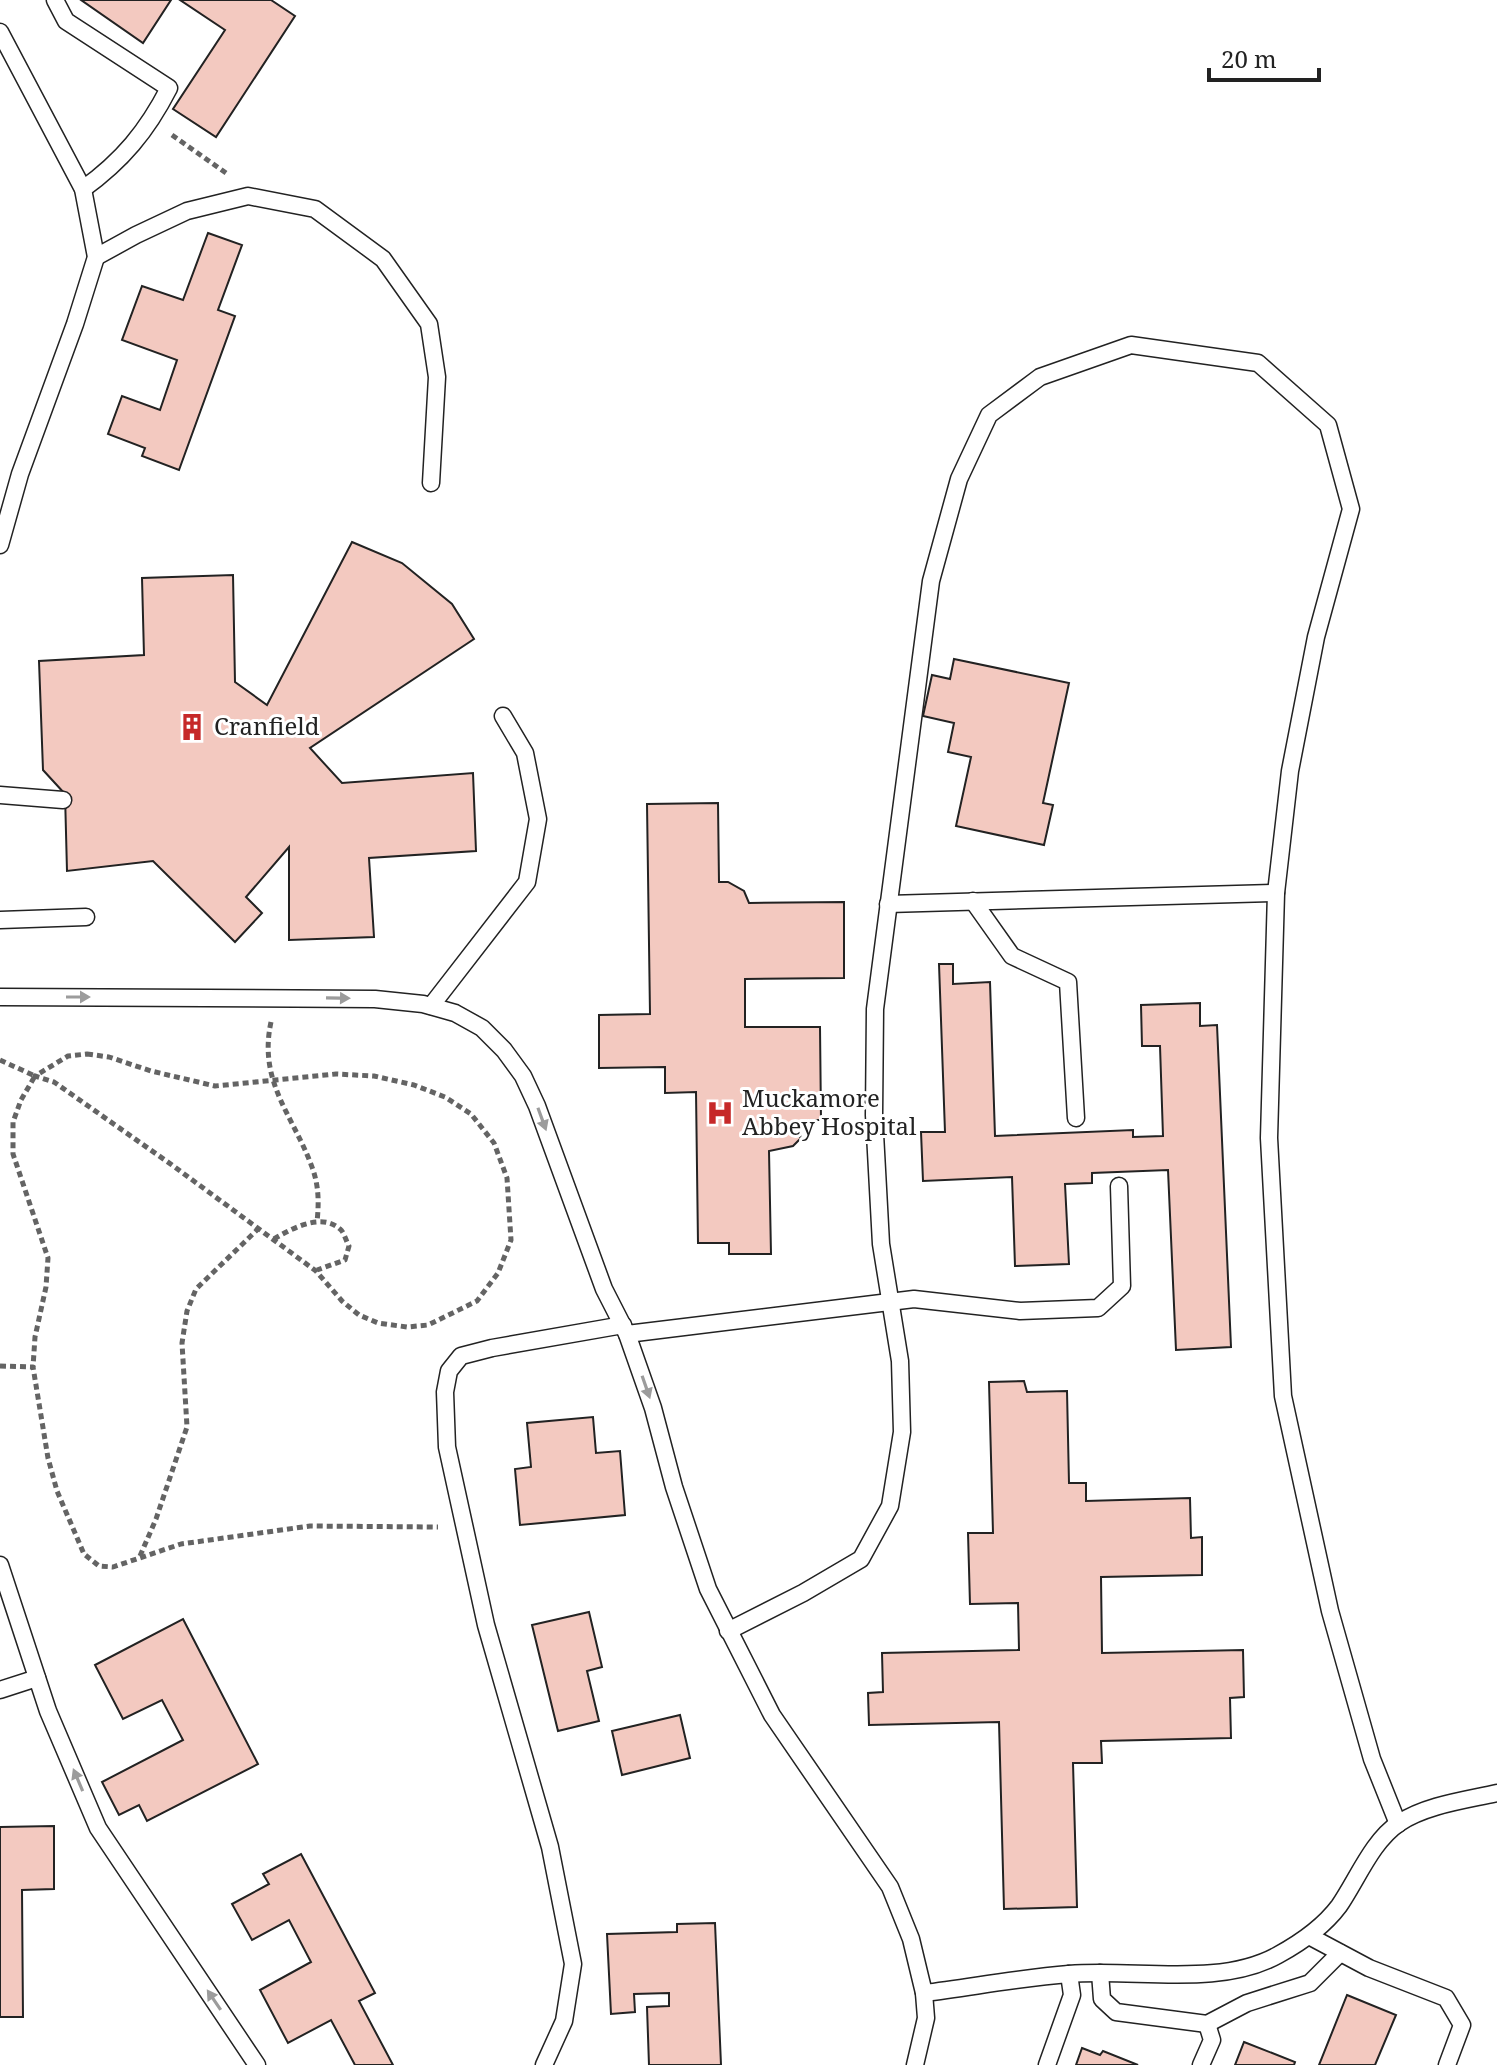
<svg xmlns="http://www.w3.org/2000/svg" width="1497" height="2065" viewBox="0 0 1497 2065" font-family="'Noto Serif',serif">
	<rect width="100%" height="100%" fill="#fff"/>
	<!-- building -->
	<g fill="#f3c9c0" stroke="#222" stroke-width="2">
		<polygon points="81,0 171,0 143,43"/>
		<polygon points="180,0 271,0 295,16 216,137 173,109 225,30"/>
		<polygon points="208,233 242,245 218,310 235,316 179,470 142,456 145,448 108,434 122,396 160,410 177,360 122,340 142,286 183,300"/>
		<polygon points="352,542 402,563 452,604 474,639 310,748 342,783 473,773 476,851 369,858 374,937 289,940 289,847 246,897 262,913 235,942 153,861 67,871 65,794 43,770 39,661 144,655 142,578 233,575 235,682 267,705"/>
		<polygon points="954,659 1069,683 1043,803 1053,805 1044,845 956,826 971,757 948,752 954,723 923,716 932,675 950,679"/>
		<polygon points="718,803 719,882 728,882 744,891 749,903 844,902 844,978 745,979 745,1027 820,1027 821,1120 802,1120 800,1139 793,1146 769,1151 771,1254 729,1254 729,1243 698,1243 696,1092 665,1093 665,1067 599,1068 599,1015 650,1014 647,804"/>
		<polygon points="939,964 953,964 953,984 990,982 995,1136 1133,1130 1133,1137 1163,1136 1160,1046 1142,1046 1141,1005 1200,1003 1200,1026 1217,1025 1231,1347 1176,1350 1168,1170 1092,1173 1092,1183 1065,1184 1069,1264 1015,1266 1012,1177 923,1181 921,1132 945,1132"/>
		<polygon points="1024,1381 1027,1392 1067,1391 1069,1483 1086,1483 1086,1501 1190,1498 1191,1538 1202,1537 1202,1575 1101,1577 1102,1653 1243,1650 1244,1697 1230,1698 1231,1738 1101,1741 1102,1763 1073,1763 1077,1907 1004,1909 999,1722 869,1725 868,1693 883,1692 882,1653 1019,1650 1018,1603 970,1604 968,1533 993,1533 989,1382"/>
		<polygon points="593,1417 596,1453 620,1451 625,1515 520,1525 515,1469 531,1467 527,1423"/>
		<polygon points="589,1612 602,1667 587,1671 599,1721 558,1731 532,1625"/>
		<polygon points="183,1619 258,1764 147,1821 139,1805 119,1815 102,1782 183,1740 162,1700 123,1719 95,1665"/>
		<polygon points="680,1715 690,1758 622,1775 612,1731"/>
		<polygon points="54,1826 54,1889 22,1890 23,2017 0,2017 0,1827"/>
		<polygon points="301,1854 375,1993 359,2001 393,2065 355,2065 331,2020 288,2043 260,1990 311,1962 289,1920 252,1940 232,1904 269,1884 263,1874"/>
		<polygon points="715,1923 721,2065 649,2065 647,2007 669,2006 669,1993 634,1994 635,2012 611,2014 607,1934 677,1932 677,1924"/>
		<polygon points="1347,1995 1396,2015 1375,2065 1319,2065"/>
		<polygon points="1244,2042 1295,2062 1294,2065 1235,2065"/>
		<polygon points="1082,2048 1100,2055 1103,2051 1138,2065 1076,2065"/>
	</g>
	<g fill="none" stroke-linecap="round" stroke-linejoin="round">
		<!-- lane casing -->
		<g stroke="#222" stroke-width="19">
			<g id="lane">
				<path d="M55 0 66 21 169 88C147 131 122 161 83 189"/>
				<polyline points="0,32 83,189 96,257 75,324 20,474 0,545"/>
				<polyline points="96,257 136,235 187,211 248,196 315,209 383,259 429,324 437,377 431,483"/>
				<polyline points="0,795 63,800"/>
				<polyline points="973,901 1012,956 1068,982 1076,1118"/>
				<polyline points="888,904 1276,893"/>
				<polyline points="0,920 86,917"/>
				<polyline points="0,997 375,999 423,1004 455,1013 482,1028 504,1050 523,1076 537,1106 604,1289 627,1334 653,1408 674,1487 708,1589 772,1715 890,1887 911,1939 924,1993 926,2018 915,2065"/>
				<polyline points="431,1006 527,882 538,819 525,753 503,716"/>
				<polyline points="627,1334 914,1299 1020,1311 1098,1308 1122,1286 1119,1186"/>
				<polyline points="0,1565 48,1711 98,1828 257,2065"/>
				<polyline points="728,1631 803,1593 861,1559 890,1506 902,1432 900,1361 881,1244 874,1115 875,1009 931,581 959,479 989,415 1040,377 1131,345 1258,363 1328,425 1351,509 1316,637 1290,771 1276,893 1269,1138 1283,1396 1330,1611 1372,1759 1398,1824"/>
				<polyline points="0,1690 37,1678"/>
				<polyline points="1309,1936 1369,1968 1446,1998 1462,2025 1447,2065"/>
				<polyline points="1100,1973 1102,1999 1116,2012 1207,2024 1247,2003 1310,1983 1340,1953"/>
				<path d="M924 1993C972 1987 1020 1978 1069 1974 1134 1968 1219 1988 1278 1955 1300 1943 1324 1926 1339 1906 1357 1880 1372 1841 1399 1823 1426 1805 1466 1800 1497 1793"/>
				<polyline points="544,2065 564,2021 573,1964 550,1847 486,1625 447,1447 445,1392 449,1371 461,1356 492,1348 623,1325"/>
				<polyline points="1047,2065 1072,1995 1069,1974"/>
				<polyline points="1201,2065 1212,2040 1207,2024"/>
			</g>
		</g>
		<!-- path -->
		<g stroke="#646464" stroke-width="5" stroke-dasharray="6 4" stroke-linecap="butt">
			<polyline points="172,135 226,173"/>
			<path d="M271 1022C258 1082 293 1115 312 1167 319 1186 319 1203 317 1222"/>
			<polygon points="87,1054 109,1057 151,1071 215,1086 336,1074 374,1076 414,1085 445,1097 471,1114 494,1143 507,1178 511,1240 498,1273 477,1301 428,1325 407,1327 378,1323 359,1315 342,1301 316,1271 172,1165 54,1082 35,1076 68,1056"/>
			<polyline points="0,1060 35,1076 21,1100 13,1122 13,1154 48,1258 46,1287 35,1337 33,1367"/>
			<path d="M274 1239C291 1229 321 1212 340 1229 344 1232 346 1241 349 1246L345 1260 317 1270"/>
			<polyline points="0,1366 33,1367 48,1458 57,1491 84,1554 99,1566 113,1567 181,1544 310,1526 438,1527"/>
			<polyline points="140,1556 156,1519 187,1427 182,1343 187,1311 196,1289 258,1229"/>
		</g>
		<!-- lane -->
		<use href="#lane" stroke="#fff" stroke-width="16"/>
	</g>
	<!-- one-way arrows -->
	<defs><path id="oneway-solid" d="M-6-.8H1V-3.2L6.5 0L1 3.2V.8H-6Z" transform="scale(2)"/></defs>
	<g fill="#9c9c9c">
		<use href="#oneway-solid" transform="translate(78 997)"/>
		<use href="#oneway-solid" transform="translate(338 998) rotate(1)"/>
		<use href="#oneway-solid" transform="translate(542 1119) rotate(70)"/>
		<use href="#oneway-solid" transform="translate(646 1387) rotate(71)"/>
		<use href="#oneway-solid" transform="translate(78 1780) rotate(-113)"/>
		<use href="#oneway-solid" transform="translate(214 2000) rotate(-124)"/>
	</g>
	<!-- icons -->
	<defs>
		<g id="building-bare" transform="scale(2.16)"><path d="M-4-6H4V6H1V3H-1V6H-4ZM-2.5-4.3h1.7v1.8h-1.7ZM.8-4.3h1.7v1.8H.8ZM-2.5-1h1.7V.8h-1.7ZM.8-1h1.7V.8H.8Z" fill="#c62828" stroke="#fff" stroke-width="2.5" paint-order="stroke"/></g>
		<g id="hospital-bare" transform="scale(2.16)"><path d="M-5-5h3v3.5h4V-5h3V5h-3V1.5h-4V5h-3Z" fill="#c62828" stroke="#fff" stroke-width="2.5" paint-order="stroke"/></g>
	</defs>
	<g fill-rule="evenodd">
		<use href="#building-bare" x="192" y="727"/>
		<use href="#hospital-bare" x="720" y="1113"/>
	</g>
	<g text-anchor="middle" stroke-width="6" stroke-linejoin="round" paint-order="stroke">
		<!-- poi labels -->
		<g font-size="24" fill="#222" stroke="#fff" text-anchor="start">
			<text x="214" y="735">Cranfield</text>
			<text x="742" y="1107">Muckamore<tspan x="742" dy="28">Abbey Hospital</tspan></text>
		</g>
	</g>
	<!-- scale -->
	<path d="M1209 68v12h110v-12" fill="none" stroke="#222222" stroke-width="4"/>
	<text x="1221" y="68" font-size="24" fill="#222222" stroke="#ffffff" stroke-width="6" paint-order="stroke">20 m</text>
</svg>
